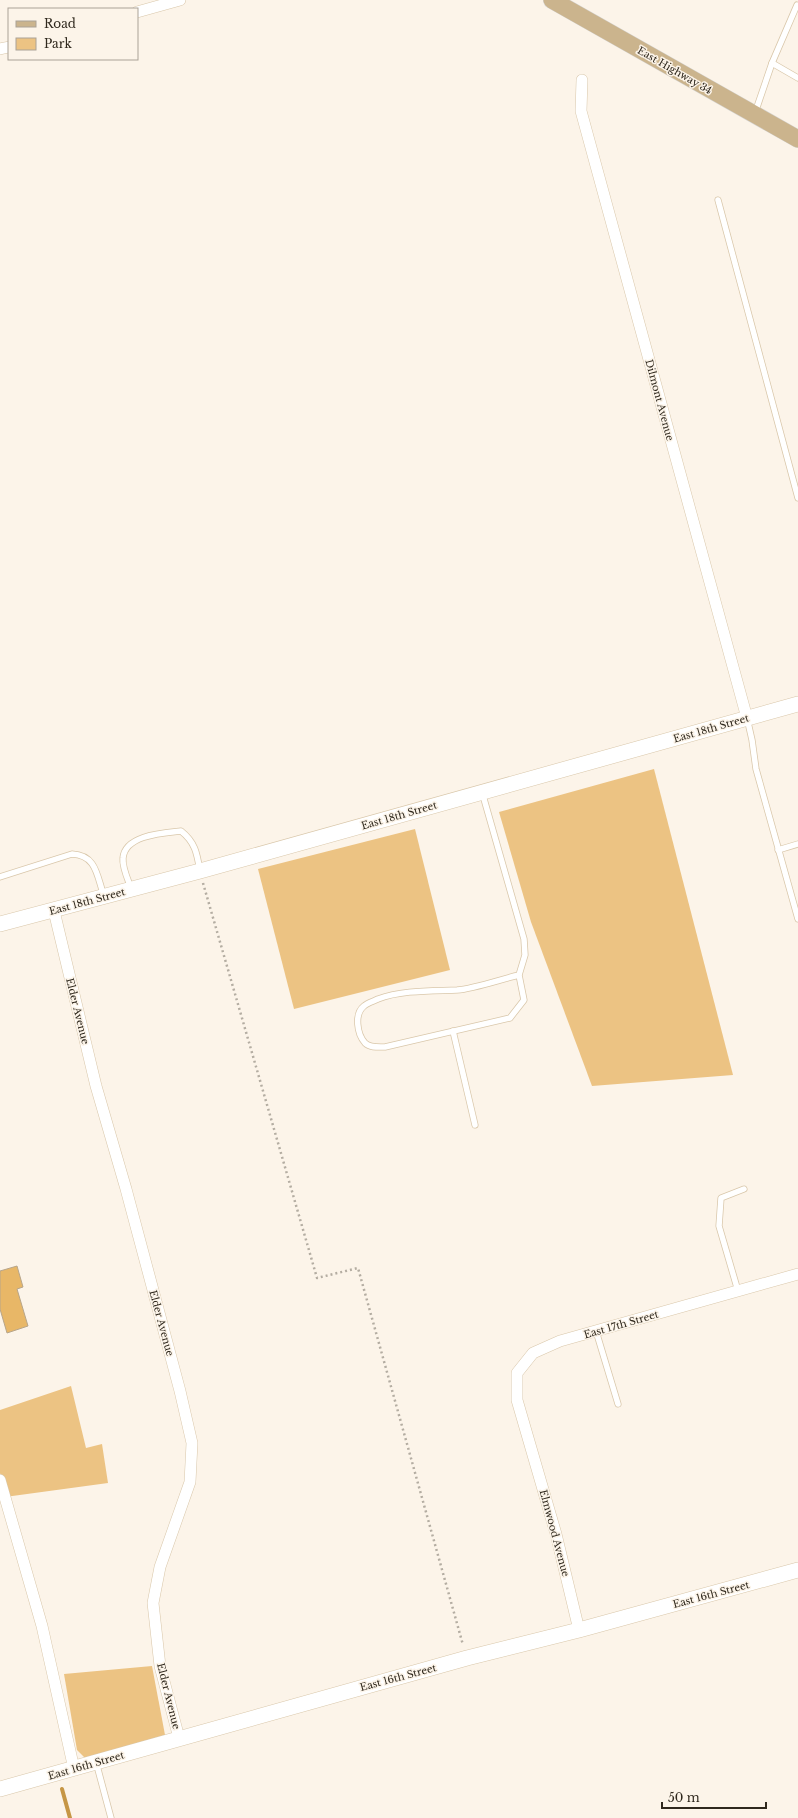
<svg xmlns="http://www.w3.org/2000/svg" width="798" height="1818" viewBox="0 0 798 1818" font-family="'Libre Baskerville',serif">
	<rect width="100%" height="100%" fill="#fcf4e9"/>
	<!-- green -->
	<g fill="#ecc383">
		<polygon points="654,769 733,1075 592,1086 531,922 499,812"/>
		<polygon points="415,829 450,970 294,1009 258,869"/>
		<polygon points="71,1386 86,1448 102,1444 108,1483 5,1497 0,1473 0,1410"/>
		<polygon points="152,1666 165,1735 85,1758 77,1750 64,1674"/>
	</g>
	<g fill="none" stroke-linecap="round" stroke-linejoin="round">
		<!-- stream -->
		<polyline stroke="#c69645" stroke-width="4" points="62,1789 70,1818"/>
	</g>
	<!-- building -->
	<polygon fill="#e8b767" stroke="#b7a58a" points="17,1266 23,1287 17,1289 28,1326 7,1333 0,1309 0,1271"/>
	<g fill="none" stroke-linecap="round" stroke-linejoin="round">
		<!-- lane casing -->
		<g stroke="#d9c7aa" stroke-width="7">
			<g id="lane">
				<polyline points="772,63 798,78"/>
				<polyline points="755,113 772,63 797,5"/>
				<polyline points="718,200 798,498"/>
				<polyline points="747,718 752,740 756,769 798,919"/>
				<path d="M482 792 524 939 525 955 519 975C502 979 473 989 457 990 432 991 401 990 378 999 374 1001 367 1003 364 1006 354 1014 357 1034 365 1043 370 1048 379 1047 385 1047L510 1018 524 1000 519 975"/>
				<polyline points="778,850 798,844"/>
				<path d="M0 877 72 854C97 855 97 877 104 896"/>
				<path d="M131 888C128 880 122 867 123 858 125 835 163 833 181 831 195 842 197 853 200 871"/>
				<polyline points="453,1031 475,1125"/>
				<polyline points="738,1291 719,1226 721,1198 744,1189"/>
				<polyline points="596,1331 618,1404"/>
				<polyline points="96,1762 111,1818"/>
			</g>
		</g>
		<!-- street casing -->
		<g stroke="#d9c7aa" stroke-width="12">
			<g id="street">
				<polyline points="137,12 180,0"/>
				<polyline points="0,49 9,47"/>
				<polyline points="582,80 581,111 747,718"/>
				<polyline points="54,911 96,1086 126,1189 180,1391 192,1443 190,1482 160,1567 153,1603 160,1666 179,1738"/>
				<polyline points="0,1480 42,1626 74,1769"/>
				<polyline points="579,1630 556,1534 517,1400 517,1373 533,1353 560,1341 798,1274"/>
			</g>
		</g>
		<!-- secondary casing -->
		<g stroke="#d9c7aa" stroke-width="16">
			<g id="secondary">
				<polyline points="0,924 200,871 798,704"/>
				<polyline points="0,1789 467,1658 579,1630 798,1570"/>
			</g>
		</g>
		<!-- primary casing -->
		<g stroke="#d5d4d2" stroke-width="18">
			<polyline id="primary" points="552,0 798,139"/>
		</g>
		<!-- path -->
		<polyline stroke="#b4ada2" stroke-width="2.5" stroke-dasharray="2 3" stroke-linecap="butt" points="203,883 317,1278 358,1268 463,1645"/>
		<!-- lane -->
		<use href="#lane" stroke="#fff" stroke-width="5.5"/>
		<!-- street -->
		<use href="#street" stroke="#fff" stroke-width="11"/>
		<!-- secondary -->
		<use href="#secondary" stroke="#fff" stroke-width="15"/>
		<!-- primary -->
		<use href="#primary" stroke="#cbb48d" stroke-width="17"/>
	</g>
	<g text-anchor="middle" stroke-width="3" stroke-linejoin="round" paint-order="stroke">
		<!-- street labels -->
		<g font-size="10" fill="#2f281d" stroke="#fcf4e9">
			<text transform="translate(675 70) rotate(30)" y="4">East Highway 34</text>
			<text transform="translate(660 400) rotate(75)" y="4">Dilmont Avenue</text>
			<text transform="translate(711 728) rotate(-16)" y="4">East 18th Street</text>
			<text transform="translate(399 815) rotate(-16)" y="4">East 18th Street</text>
			<text transform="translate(87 901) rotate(-15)" y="4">East 18th Street</text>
			<text transform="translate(78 1011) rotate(76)" y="4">Elder Avenue</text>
			<text transform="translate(162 1323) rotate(75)" y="4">Elder Avenue</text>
			<text transform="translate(621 1324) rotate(-16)" y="4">East 17th Street</text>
			<text transform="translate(555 1533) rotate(75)" y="4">Elmwood Avenue</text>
			<text transform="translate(711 1594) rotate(-15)" y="4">East 16th Street</text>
			<text transform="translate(398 1677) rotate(-15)" y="4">East 16th Street</text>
			<text transform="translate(169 1696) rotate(76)" y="4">Elder Avenue</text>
			<text transform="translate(86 1765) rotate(-16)" y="4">East 16th Street</text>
		</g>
	</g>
	<!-- legend -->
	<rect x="8" y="8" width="130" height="52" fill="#fcf4e9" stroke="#aaa297"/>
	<rect x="16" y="21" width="20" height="6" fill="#cbb48d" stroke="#aaa297"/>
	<text x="44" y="28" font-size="12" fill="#2f281d">Road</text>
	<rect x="16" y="38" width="20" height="12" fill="#ecc383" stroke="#aaa297"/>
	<text x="44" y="48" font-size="12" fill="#2f281d">Park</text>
	<!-- scale -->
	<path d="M662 1802v6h104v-6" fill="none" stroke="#2f281d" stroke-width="2"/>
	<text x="668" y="1802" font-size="12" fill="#2f281d" stroke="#fcf4e9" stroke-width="3" paint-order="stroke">50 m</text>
</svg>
